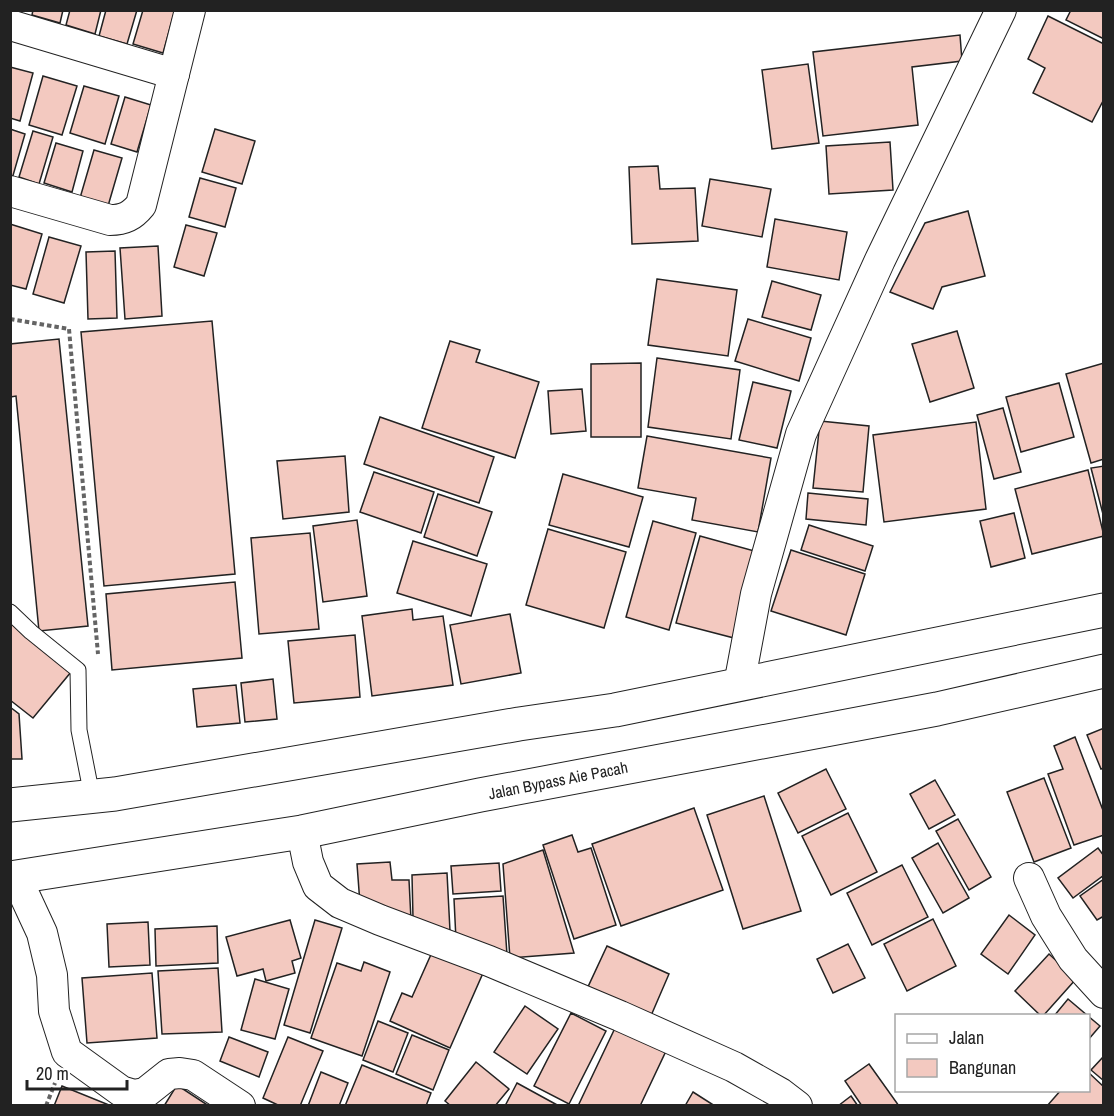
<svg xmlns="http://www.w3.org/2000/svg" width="1114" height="1116" viewBox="0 0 1114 1116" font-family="'Archivo Narrow',sans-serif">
	<rect width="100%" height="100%" fill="#fff"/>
	<!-- building -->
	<g fill="#f3c9c0" stroke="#222" stroke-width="1.5">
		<polygon points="33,10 63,10 60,23 32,15"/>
		<polygon points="70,10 101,10 95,34 66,25"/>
		<polygon points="106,10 137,10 127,44 99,36"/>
		<polygon points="143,10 175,10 163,53 133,44"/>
		<polygon points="1071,10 1104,10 1104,39 1066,20"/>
		<polygon points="1048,16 1104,44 1104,99 1092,122 1033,93 1045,68 1028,59"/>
		<polygon points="960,35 962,61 912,67 918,125 823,136 813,52"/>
		<polygon points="808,64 819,143 772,149 762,70"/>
		<polygon points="10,67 33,73 20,121 10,118"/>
		<polygon points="43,76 77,86 62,135 29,125"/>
		<polygon points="84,86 119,96 105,144 70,133"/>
		<polygon points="125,97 151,105 137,152 111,144"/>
		<polygon points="10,129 25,134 12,179 10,178"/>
		<polygon points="215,129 255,141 242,184 202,172"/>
		<polygon points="33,131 53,137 39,184 19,177"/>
		<polygon points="890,142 893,190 829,194 826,146"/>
		<polygon points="56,143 83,151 72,192 44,183"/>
		<polygon points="94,150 122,158 108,206 80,198"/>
		<polygon points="658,166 660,189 695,188 698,241 632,244 629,167"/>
		<polygon points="200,178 236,188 225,227 189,217"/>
		<polygon points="710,179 771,189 762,237 702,226"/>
		<polygon points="968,211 985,276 942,287 933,309 890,292 925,223"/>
		<polygon points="775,219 847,232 839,280 767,267"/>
		<polygon points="10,224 42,234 26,289 10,285"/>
		<polygon points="186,225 217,233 204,276 174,267"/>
		<polygon points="49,237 81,246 64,303 33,294"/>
		<polygon points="158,246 162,316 125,319 120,248"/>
		<polygon points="115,251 117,318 88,319 86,252"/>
		<polygon points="657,279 737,290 728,356 648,345"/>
		<polygon points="772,281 821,295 811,330 762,317"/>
		<polygon points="748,319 811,338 799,381 735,361"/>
		<polygon points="212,321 235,574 104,586 81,332"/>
		<polygon points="957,331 974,388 930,402 912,344"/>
		<polygon points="59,339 88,626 39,631 16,396 10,397 10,344"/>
		<polygon points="450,341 480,350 476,362 539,382 515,458 422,428"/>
		<polygon points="657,358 740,370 731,439 648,427"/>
		<polygon points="641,363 641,437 591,437 591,364"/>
		<polygon points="1104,363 1104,459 1091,463 1066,374"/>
		<polygon points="753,382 791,391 777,448 739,440"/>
		<polygon points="1059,383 1074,437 1021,452 1006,397"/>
		<polygon points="582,389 586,431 551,434 548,391"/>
		<polygon points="1003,408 1021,472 994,479 977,415"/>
		<polygon points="380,417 494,457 479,503 364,464"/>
		<polygon points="820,421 869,426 863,492 813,488"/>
		<polygon points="976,422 986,509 884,522 873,435"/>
		<polygon points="647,436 771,458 758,532 692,520 696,498 638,488"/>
		<polygon points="345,456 349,512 283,519 277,461"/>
		<polygon points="1104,466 1104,518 1091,468"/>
		<polygon points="1088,470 1104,536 1032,554 1015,489"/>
		<polygon points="374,472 434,492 421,533 360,512"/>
		<polygon points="563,474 643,497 629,547 549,525"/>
		<polygon points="808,493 868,499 866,525 806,519"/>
		<polygon points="438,494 492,512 477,556 424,537"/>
		<polygon points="1014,513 1025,558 991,567 980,521"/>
		<polygon points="357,520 367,596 323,602 313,526"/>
		<polygon points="653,521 696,533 669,630 626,617"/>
		<polygon points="809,525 873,546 865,571 801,550"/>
		<polygon points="548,529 626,552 604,628 526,605"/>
		<polygon points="310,533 319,629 259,634 251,538"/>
		<polygon points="700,536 758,552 734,638 676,623"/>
		<polygon points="413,541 487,564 471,616 397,593"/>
		<polygon points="791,550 865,574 846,635 771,611"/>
		<polygon points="235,582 242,658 112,670 106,594"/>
		<polygon points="412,609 413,620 443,616 453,685 372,696 362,616"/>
		<polygon points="510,614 521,673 461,684 450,625"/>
		<polygon points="10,622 71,672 33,718 10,700"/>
		<polygon points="355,635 360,697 294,703 288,641"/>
		<polygon points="273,679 277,719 245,722 241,683"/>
		<polygon points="236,685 240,723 197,727 193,689"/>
		<polygon points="10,707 19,714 22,759 10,759"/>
		<polygon points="1104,728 1104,768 1101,769 1087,735"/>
		<polygon points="1075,737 1104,813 1104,835 1074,845 1048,774 1063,769 1054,746"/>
		<polygon points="826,769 846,809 798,833 778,793"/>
		<polygon points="1044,778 1071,848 1034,862 1007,792"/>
		<polygon points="935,780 955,815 929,829 910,794"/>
		<polygon points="764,796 801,911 743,929 707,815"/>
		<polygon points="694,808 723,890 621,926 592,844"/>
		<polygon points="848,813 877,872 831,895 802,836"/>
		<polygon points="958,819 991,877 969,890 936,831"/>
		<polygon points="572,835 578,852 591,848 616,925 574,939 543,845"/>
		<polygon points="938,843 969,898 943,913 912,858"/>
		<polygon points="1098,848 1104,856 1104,875 1073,898 1058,878"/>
		<polygon points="543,850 574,953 510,958 503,864"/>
		<polygon points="390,862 392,880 409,880 411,920 360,904 357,864"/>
		<polygon points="499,863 501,891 453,894 451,866"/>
		<polygon points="902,865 928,917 872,945 847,893"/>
		<polygon points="447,873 450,931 413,918 412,875"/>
		<polygon points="1104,879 1104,916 1097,920 1080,896"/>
		<polygon points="503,896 507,955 456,940 454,899"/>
		<polygon points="1009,915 1035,935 1008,974 981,954"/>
		<polygon points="933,919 956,966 907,991 884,944"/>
		<polygon points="290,920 301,958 292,961 295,973 266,981 263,969 237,976 226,937"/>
		<polygon points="315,920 342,928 310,1033 284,1025"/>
		<polygon points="148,922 150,965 109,967 107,924"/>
		<polygon points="217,926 218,963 156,966 155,929"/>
		<polygon points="848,944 865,978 833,993 817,959"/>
		<polygon points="607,946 669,974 650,1018 587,989"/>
		<polygon points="433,950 483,973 450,1048 390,1021 402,993 412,997"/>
		<polygon points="1049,954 1076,979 1043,1016 1041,1016 1015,991"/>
		<polygon points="364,962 390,972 362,1056 311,1038 337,963 361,971"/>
		<polygon points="218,968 222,1032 162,1034 158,971"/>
		<polygon points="152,973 157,1038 87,1043 82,978"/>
		<polygon points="255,979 289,989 275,1039 241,1030"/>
		<polygon points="1068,999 1088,1016 1054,1016"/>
		<polygon points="525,1006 558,1029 527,1074 494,1052"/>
		<polygon points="571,1013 606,1031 569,1104 534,1086"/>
		<polygon points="1088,1016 1100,1026 1088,1040"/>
		<polygon points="378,1021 408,1033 393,1072 363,1060"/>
		<polygon points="616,1026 666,1051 640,1106 578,1106"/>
		<polygon points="412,1035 449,1050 433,1090 396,1074"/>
		<polygon points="229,1037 268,1052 259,1077 220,1061"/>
		<polygon points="288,1037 323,1051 300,1106 280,1106 263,1098"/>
		<polygon points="1104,1056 1104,1081 1091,1070"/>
		<polygon points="476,1062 509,1089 495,1106 451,1106 445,1101"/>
		<polygon points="869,1064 899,1106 862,1106 845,1081"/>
		<polygon points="362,1065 431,1093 426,1106 345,1106"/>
		<polygon points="321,1072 348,1083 339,1106 308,1106"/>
		<polygon points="1088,1072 1104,1087 1104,1106 1047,1106 1061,1090 1088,1090"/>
		<polygon points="517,1083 559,1106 505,1106"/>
		<polygon points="177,1085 209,1106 164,1106"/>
		<polygon points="62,1086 109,1105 109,1106 54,1106"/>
		<polygon points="693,1092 715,1106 685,1106"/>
		<polygon points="851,1096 858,1106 838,1106"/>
	</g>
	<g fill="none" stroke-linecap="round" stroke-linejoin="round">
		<!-- lane casing -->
		<g stroke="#222" stroke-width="17">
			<polyline id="lane" points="10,612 31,632 78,670 79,730 92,796"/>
		</g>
		<!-- street casing -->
		<g stroke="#222" stroke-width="32">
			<g id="street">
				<polyline points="10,25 174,74"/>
				<path d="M10 191 110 220C124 220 132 216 141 205L190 10"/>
				<polyline points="739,685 756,594 801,434 880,260 1001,10"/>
				<polyline points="302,832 308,862 318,886 340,903 380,920 489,961 620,1016 734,1067 780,1093 797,1106"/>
				<polyline points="16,877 42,933 52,975 54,1011 67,1052 121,1091 134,1095 145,1093 169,1074 180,1073 193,1075 240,1106"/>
				<polyline points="1029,878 1046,916 1073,959 1104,993"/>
			</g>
		</g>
		<!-- highway casing -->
		<g stroke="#222" stroke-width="35">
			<g id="highway">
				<polyline points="10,805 115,794 519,724 615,710 1104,610"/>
				<polyline points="10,878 302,832 480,795 937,709 1104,671"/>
			</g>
		</g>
		<!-- path -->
		<g stroke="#646464" stroke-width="4" stroke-dasharray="4.5 3" stroke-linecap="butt">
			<polyline points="10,319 69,329 98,654"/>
			<polyline points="46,1106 55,1083"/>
		</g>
		<!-- lane -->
		<use href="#lane" stroke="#fff" stroke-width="15"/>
		<!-- street -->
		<use href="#street" stroke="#fff" stroke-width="30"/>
		<!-- highway -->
		<use href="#highway" stroke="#fff" stroke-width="33"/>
	</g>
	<g text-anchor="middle" stroke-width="4.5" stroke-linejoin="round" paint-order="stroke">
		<!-- street labels -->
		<g font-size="16" fill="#222" stroke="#fff">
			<text transform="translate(558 780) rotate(-11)" y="6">Jalan Bypass Aie Pacah</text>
		</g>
	</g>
	<!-- border -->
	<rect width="1114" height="1116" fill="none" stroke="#222222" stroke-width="24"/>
	<!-- legend -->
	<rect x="895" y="1014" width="195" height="78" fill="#ffffff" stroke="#a7a7a7" stroke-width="1.5"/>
	<rect x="907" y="1034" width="30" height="9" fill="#ffffff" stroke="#a7a7a7" stroke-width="1.5"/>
	<text x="949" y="1044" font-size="18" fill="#222222">Jalan</text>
	<rect x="907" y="1059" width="30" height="18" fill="#f3c9c0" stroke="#a7a7a7" stroke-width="1.5"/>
	<text x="949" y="1074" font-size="18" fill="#222222">Bangunan</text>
	<!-- scale -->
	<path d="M27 1080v9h100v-9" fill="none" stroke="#222222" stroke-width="3"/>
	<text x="36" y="1080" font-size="18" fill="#222222" stroke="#ffffff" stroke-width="4.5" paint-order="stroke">20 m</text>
</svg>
